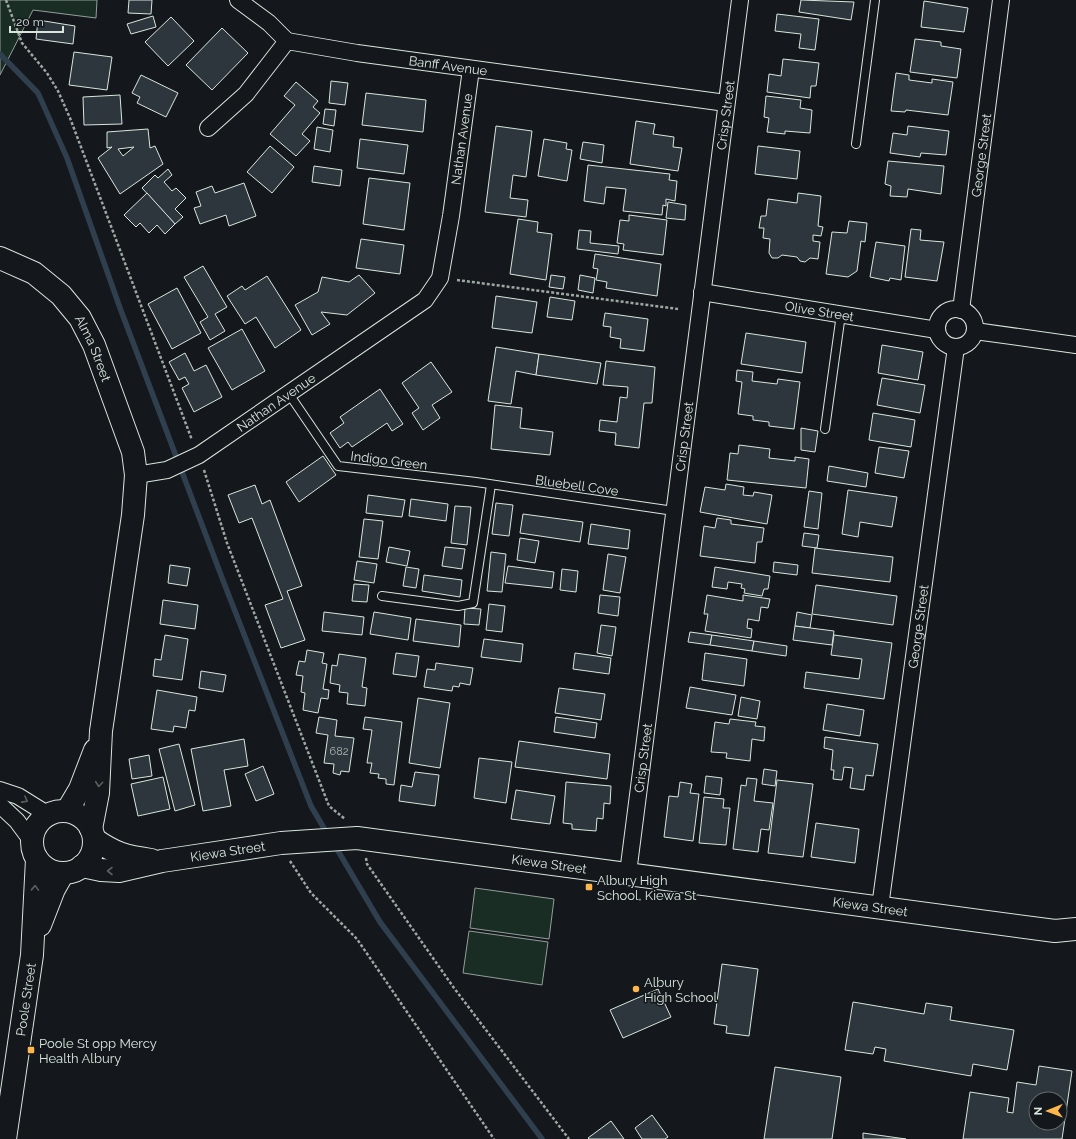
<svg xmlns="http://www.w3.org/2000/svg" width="1076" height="1139" viewBox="0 0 1076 1139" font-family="Raleway,sans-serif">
	<rect width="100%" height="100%" fill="#14181c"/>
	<!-- green -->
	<g fill="#1a2d24" stroke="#939e99">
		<polygon points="0,0 97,0 96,18 33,10 0,75"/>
		<polygon points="475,888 554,899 549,939 470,928"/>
		<polygon points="469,931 548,942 542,985 463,973"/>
	</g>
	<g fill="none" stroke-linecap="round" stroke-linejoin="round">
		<!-- stream -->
		<g stroke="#2f3f4d" stroke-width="5.5">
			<polyline points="0,54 38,93 67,158 120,308 224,583 311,806 328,835"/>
			<polyline points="334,844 380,922 542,1139"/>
		</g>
	</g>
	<!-- building -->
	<g fill="#2c363c" stroke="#d8e6dc" fill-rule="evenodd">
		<polygon points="129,0 152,0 151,14 128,13"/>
		<polygon points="801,0 854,2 851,20 799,12"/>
		<polygon points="924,1 968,8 964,32 921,27"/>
		<polygon points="777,14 819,19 815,50 799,48 801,34 775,31"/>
		<polygon points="153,16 156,27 131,34 127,24"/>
		<polygon points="171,17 194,41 168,66 145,42"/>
		<polygon points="38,20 75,26 73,44 36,39"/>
		<polygon points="222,28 248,53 212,90 186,65"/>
		<polygon points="915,39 941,42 941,46 961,49 957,78 910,72"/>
		<polygon points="74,52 112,57 107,90 69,85"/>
		<polygon points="783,59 819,63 816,86 811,86 810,98 767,92 769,74 781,76"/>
		<polygon points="896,73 909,75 909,80 932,83 932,79 953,82 948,115 906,110 905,112 891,111"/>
		<polygon points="141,75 178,93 166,117 137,103 140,97 132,93"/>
		<polygon points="331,81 348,83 345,105 329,103"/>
		<polygon points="296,82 318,101 313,107 320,113 302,134 310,141 296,156 270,134 295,105 284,96"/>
		<polygon points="366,93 426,100 423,132 362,125"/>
		<polygon points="120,95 122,124 84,125 83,97"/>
		<polygon points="766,96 801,100 800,108 812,110 810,133 785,131 785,134 767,132 769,118 764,117"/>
		<polygon points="325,109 336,110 334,126 323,124"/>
		<polygon points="636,121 655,124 653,134 674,137 673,147 682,148 678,171 630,164"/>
		<polygon points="496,126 532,131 526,177 513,175 510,198 528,200 526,217 485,212"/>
		<polygon points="908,126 949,131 946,155 921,153 920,157 890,153 893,133 907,135"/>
		<polygon points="317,127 333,130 330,152 314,149"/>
		<path d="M148 129 150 148 155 146 163 164 120 194 98 158 112 147 107 148V132ZM134 147 123 156 118 149Z"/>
		<polygon points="360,139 408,145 404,174 357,168"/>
		<polygon points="544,139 567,143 566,149 572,150 567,181 538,176"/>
		<polygon points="583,142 604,145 602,163 580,159"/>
		<polygon points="270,146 294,167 272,193 247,172"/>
		<polygon points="758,146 800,151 797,179 755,174"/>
		<polygon points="888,161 944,166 941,194 908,189 907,197 890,196 891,186 885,184"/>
		<polygon points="588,165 670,174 669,180 677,181 675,201 666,199 666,206 663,205 662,215 623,211 626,189 606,187 604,204 584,201"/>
		<polygon points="314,166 342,170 340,186 312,182"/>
		<polygon points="168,169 172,175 164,182 172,191 176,188 186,198 175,209 183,217 175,224 142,188 155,175 158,178"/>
		<polygon points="369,178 410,183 404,230 363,224"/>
		<polygon points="244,183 256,216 229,226 226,215 200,224 194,208 201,206 196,192 212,186 215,193"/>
		<polygon points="147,193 175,224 165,234 157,225 149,233 140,223 136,227 124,215"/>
		<polygon points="798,193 821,196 818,226 823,227 821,236 813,235 813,241 820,242 818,259 810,258 805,262 800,261 797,257 782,255 778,258 772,258 769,253 770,239 763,238 764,228 759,228 761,216 766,216 768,199 797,203"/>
		<polygon points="668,202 686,205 685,220 666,218"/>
		<polygon points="629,215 667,220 663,255 623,250 624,244 617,243 620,220 629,221"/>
		<polygon points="518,219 538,222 537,232 552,234 546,280 510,274"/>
		<polygon points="849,221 867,223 865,242 861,241 857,271 848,277 826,274 832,232 847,233"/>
		<polygon points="911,229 921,230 920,240 944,242 937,281 905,277"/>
		<polygon points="579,230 591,231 590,243 619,246 618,254 577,249"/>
		<polygon points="361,239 404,245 400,274 356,268"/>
		<polygon points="876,242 905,246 901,280 890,278 889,281 870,277"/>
		<polygon points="595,254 661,264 657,296 606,288 607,282 596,280 598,269 593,268"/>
		<polygon points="203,266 227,307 215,314 225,331 210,340 200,322 208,317 184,277"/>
		<polygon points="359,275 375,293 347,315 321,312 330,324 312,335 295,305 318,292 322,277 349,282"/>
		<polygon points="551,275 565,277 563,289 549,287"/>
		<polygon points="580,275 595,278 593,293 578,290"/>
		<polygon points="267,276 301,330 275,348 256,317 245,324 227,296 242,286 245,290"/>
		<polygon points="177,288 201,333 172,349 148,304"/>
		<polygon points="496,296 537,302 532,333 492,328"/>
		<polygon points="550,297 575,301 572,320 547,317"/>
		<polygon points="605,313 648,319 644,351 620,348 621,339 610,337 611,327 603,326"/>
		<polygon points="242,329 265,371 232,390 208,348"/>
		<polygon points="746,333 806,342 802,373 741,364"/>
		<polygon points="882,345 923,352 918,380 878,373"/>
		<polygon points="496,347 539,354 536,375 516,371 511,404 488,401"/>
		<polygon points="185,353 194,371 206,365 222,397 194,412 182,388 189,384 185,377 179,380 169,362"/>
		<polygon points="539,354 601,363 597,384 536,375"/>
		<polygon points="606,361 655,367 652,403 644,403 639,448 615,445 616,433 599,431 600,420 617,422 620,397 627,398 628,387 603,385"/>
		<polygon points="431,362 452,392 432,405 440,418 423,430 412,413 419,408 402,383"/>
		<polygon points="737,370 753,372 752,381 777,384 778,379 800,382 794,429 769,426 769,422 753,420 753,416 738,414 742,382 736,381"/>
		<polygon points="882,378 925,385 920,413 877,405"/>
		<polygon points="380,389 403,424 392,431 387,423 352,447 348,442 340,448 330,433 344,423 340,417"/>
		<polygon points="495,405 522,408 520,428 553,432 550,455 491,449"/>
		<polygon points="873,413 915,420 911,447 869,440"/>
		<polygon points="801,428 818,431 815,452 801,450"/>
		<polygon points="739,445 770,449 769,458 795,461 795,457 809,459 806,488 727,480 730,453 738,454"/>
		<polygon points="879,447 909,451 904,478 875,473"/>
		<polygon points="323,456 336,475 299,502 286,482"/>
		<polygon points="829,466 868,473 866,487 827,481"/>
		<polygon points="726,484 744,487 743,495 753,496 754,492 772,495 767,524 700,512 705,487 725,490"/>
		<polygon points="255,485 262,504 270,500 302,586 287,591 305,640 281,648 265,605 283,599 252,518 239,523 228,495"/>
		<polygon points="848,490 897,497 892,527 860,522 858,537 842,534"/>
		<polygon points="809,491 822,493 818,529 804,527"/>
		<polygon points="368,495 405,500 402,517 366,513"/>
		<polygon points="411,499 448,504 446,521 409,516"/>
		<polygon points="496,503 513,505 509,536 492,534"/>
		<polygon points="455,506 471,507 467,545 451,543"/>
		<polygon points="523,514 583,522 580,542 520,533"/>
		<polygon points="717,518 731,520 731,524 764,528 762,542 757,542 755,563 700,556 704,526 715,528"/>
		<polygon points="364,519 383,521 378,559 359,557"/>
		<polygon points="591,524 630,530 628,549 588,544"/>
		<polygon points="804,533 819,535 817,548 802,546"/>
		<polygon points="520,538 539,541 535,563 517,560"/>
		<polygon points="389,547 410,551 407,566 386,562"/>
		<polygon points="445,547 465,549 462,569 442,566"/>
		<polygon points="815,548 893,557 890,582 812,573"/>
		<polygon points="491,552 506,554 502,592 487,591"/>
		<polygon points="608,554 626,557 620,593 603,590"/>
		<polygon points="357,561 377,564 374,583 354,580"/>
		<polygon points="774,562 798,565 797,575 773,572"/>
		<polygon points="170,565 190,568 187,586 168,583"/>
		<polygon points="508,566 554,572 552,588 505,583"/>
		<polygon points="406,567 419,569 416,588 403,586"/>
		<polygon points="715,567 770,576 768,589 764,589 762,596 744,593 745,589 741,588 742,584 728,582 727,589 712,587"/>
		<polygon points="562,569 578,571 576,592 560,590"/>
		<polygon points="424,575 462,580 460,597 422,591"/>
		<polygon points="354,584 369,585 367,602 352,601"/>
		<polygon points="816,585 897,596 893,625 812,614"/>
		<polygon points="600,595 620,597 618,616 598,613"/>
		<polygon points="707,595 743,601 743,595 770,599 768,608 761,607 759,621 748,619 747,628 752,629 751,638 705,631 708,614 704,614"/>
		<polygon points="163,600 198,605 195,629 160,624"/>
		<polygon points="489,604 505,606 502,632 486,630"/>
		<polygon points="465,608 481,609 479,625 464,624"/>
		<polygon points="324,612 364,617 362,635 322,631"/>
		<polygon points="374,612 411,618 408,640 370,634"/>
		<polygon points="797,612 812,615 810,628 795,626"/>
		<polygon points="416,619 461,625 459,647 413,641"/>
		<polygon points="601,625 616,627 612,656 597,653"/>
		<polygon points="795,626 834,631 832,645 793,640"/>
		<polygon points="690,632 712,635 710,645 688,642"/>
		<polygon points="165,635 188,639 182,680 153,676 155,659 161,660"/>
		<polygon points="712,635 754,641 752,651 710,645"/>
		<polygon points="834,635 892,643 884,699 804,688 806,672 859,679 862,659 831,655"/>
		<polygon points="484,639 523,644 521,662 481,657"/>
		<polygon points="754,641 787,646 786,656 752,651"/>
		<polygon points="307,650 324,653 322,663 327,664 323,689 329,690 328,699 321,698 318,713 303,710 305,693 301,692 303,676 296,675 299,661 305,662"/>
		<polygon points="396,653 419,656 416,677 393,674"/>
		<polygon points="575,653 611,658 609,674 573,669"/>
		<polygon points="705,653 747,659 744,686 702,680"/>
		<polygon points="339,654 366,658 362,687 367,688 365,706 347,704 348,693 339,692 340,685 330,683 332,665 337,666"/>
		<polygon points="436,663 473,668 470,685 460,683 459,687 453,686 452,691 424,687 427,669 435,670"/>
		<polygon points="201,671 226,675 223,692 199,688"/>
		<polygon points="690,687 736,695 732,715 686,708"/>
		<polygon points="559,688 605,694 601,720 555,713"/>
		<polygon points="157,690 197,697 195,711 189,710 186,728 174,726 173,732 151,729"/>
		<polygon points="741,697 760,701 757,719 738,716"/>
		<polygon points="418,698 450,703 440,768 409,763"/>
		<polygon points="827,704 864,710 860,736 823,730"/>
		<polygon points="319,717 337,720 335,736 354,738 349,772 341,771 340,775 333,773 334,764 324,763 328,735 316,733"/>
		<polygon points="365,717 402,722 394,785 386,784 386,779 378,778 379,774 370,773 372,763 367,763 372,730 363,729"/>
		<polygon points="556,717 597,723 595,738 554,732"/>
		<polygon points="730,719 756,722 755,726 765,727 764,741 752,739 750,761 726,758 727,753 711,752 715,722 729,724"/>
		<polygon points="825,737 878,744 873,776 866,775 864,790 850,788 853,768 844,767 842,780 833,779 834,770 831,770 833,750 824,748"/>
		<polygon points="244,739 248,766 224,770 231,806 203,811 191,749"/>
		<polygon points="519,741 610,754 607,779 515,767"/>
		<polygon points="179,744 195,805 175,811 159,749"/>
		<polygon points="149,755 152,776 132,779 129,759"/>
		<polygon points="479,758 512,762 506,803 474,798"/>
		<polygon points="263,766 274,794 256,801 245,774"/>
		<polygon points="764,769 777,771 775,786 762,784"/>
		<polygon points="415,772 439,775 435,806 399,801 401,785 412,787"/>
		<polygon points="706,776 722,778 720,795 704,793"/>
		<polygon points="163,777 170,809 138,816 131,784"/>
		<polygon points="747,778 757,779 754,801 773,803 769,830 761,829 758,852 733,849 741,785 746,786"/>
		<polygon points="777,780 813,784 803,857 768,853"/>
		<polygon points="566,782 611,786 610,804 604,803 603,819 597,818 596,831 572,829 572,824 563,823"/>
		<polygon points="680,782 692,784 690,793 699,794 693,841 664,837 669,796 678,797"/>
		<polygon points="516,790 555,796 550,824 511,819"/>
		<polygon points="704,797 724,799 723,808 730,808 726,845 699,843"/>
		<polygon points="816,823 859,829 855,863 811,857"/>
		<polygon points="722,964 758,969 749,1036 726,1033 727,1026 714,1024"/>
		<polygon points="658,989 671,1017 623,1038 610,1010"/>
		<polygon points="853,1002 924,1014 926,1003 952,1007 950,1020 1014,1030 1007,1070 973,1064 971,1076 884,1061 886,1049 875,1047 873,1054 845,1050"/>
		<path d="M1039 1066 1072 1071 1062 1139H963L970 1092 1009 1098 1007 1112 1013 1113 1017 1082 1036 1085ZM1036 1099H1060V1123H1036Z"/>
		<polygon points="775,1067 841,1077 832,1139 764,1139"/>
		<polygon points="652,1115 668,1137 665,1139 642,1139 635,1128"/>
		<polygon points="611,1121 624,1139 589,1139 588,1138"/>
		<polygon points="863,1133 906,1139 863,1139"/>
	</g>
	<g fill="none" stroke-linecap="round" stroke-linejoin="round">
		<!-- lane casing -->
		<g stroke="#d8e6dc" stroke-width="10">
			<g id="lane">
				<polyline points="856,144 875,0"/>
				<polyline points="289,394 338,466 476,482 674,511"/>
				<polyline points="825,429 841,314"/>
				<polyline points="382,596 458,606 473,603 491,485"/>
			</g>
		</g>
		<!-- street casing -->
		<g stroke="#d8e6dc" stroke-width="18">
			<g id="street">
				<polyline points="238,0 269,23 287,41"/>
				<path id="s1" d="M208 128 246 94 287 41 357 53 726 103"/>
				<path id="s2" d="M702 292 937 330"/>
				<circle cx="956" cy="328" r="19"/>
				<path id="s3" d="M961 310 1001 0"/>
				<polyline points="975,331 1076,345"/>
				<path id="s4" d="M136 475 167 470 199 455 425 300 440 278 451 216 471 69"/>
				<polyline points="0,790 18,796 47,814"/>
				<polyline points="0,805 17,821 31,840"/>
				<path id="s5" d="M628 873 740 0"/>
				<path id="s6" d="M880 907 956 347"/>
			</g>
		</g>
		<!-- secondary casing -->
		<g stroke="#d8e6dc" stroke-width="24">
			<g id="secondary">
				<path id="s7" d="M0 258 34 273 61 295 80 318 94 345 133 452 136 475 133 515 101 731 98 793 91 829"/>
				<circle cx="63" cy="842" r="31"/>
				<polyline points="67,811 80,789 95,750"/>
				<path d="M94 839C116 854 124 856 151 860"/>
				<path id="s8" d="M82 866 101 870 119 871 162 861 281 843 357 838 1055 931 1076 929"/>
				<polyline points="40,925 54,889 63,873"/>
				<path id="s9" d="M5 1139 32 955 37 859"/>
			</g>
		</g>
		<!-- path -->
		<g stroke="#9da8a2" stroke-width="2.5" stroke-dasharray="3 2" stroke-linecap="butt">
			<polyline points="6,0 22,43 47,73 58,91 70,118 192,440"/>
			<polyline points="457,280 678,309"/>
			<polyline points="204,470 227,543 329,806 345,819"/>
			<polyline points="366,858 367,864 454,988 569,1139"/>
			<polyline points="290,861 311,893 357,939 494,1139"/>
		</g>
		<!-- lane -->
		<use href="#lane" stroke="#14181c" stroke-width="8"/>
		<!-- street -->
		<use href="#street" stroke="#14181c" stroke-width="16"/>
		<!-- secondary -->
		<use href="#secondary" stroke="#14181c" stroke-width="22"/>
	</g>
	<!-- one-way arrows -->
	<defs><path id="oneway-chevron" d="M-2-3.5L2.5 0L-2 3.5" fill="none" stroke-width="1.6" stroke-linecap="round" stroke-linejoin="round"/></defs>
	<g stroke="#59605f">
		<use href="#oneway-chevron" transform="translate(99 784) rotate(95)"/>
		<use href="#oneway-chevron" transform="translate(25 800) rotate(28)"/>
		<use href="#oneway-chevron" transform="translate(110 871) rotate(-180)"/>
		<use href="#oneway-chevron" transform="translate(35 888) rotate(-88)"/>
	</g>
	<!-- markers -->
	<g fill="#ffb74d" stroke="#14181c" stroke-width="1.5">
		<rect x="585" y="883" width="8" height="8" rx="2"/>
		<circle cx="636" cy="989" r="4"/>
		<rect x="27" y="1046" width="8" height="8" rx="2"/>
	</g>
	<g text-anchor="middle" stroke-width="3" stroke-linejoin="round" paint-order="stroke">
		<!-- number labels -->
		<g font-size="11" fill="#adbab4">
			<text x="339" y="755">682</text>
		</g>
		<!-- street labels -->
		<g font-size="13" fill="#d8e6dc" stroke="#14181c">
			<text dy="5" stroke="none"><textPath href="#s1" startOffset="281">Banff Avenue</textPath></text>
			<text dy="5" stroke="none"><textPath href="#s5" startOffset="764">Crisp Street</textPath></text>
			<text dy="5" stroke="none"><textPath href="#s4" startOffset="508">Nathan Avenue</textPath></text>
			<text dy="5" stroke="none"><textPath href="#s3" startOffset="156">George Street</textPath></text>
			<text dy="5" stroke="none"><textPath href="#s2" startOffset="119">Olive Street</textPath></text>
			<text dy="5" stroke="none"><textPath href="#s7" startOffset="135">Alma Street</textPath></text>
			<text dy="5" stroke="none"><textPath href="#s4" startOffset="160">Nathan Avenue</textPath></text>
			<text dy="5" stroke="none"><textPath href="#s5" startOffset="440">Crisp Street</textPath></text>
			<text transform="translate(389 460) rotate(7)" y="5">Indigo Green</text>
			<text transform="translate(577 485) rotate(8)" y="5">Bluebell Cove</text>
			<text dy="5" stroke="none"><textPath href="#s6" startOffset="283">George Street</textPath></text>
			<text dy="5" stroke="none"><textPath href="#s5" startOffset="116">Crisp Street</textPath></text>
			<text dy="5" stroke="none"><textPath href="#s8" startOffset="148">Kiewa Street</textPath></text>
			<text dy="5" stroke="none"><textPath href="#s8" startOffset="472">Kiewa Street</textPath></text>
			<text dy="5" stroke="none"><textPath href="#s8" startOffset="796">Kiewa Street</textPath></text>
			<text dy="5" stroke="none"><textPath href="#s9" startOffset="141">Poole Street</textPath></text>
		</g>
		<!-- poi labels -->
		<g font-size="13" fill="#d8e6dc" stroke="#14181c" text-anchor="start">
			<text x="597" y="885">Albury High<tspan x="597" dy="15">School, Kiewa St</tspan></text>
			<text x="644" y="987">Albury<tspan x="644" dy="15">High School</tspan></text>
			<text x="39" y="1048">Poole St opp Mercy<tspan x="39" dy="15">Health Albury</tspan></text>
		</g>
	</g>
	<!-- north arrow -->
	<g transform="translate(1048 1111) rotate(269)"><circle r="19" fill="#14181c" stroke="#626a69"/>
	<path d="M0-3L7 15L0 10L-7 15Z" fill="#ffb74d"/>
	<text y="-6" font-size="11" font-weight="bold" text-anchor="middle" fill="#d8e6dc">N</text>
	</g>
	<!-- scale -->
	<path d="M10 26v6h53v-6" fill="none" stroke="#d8e6dc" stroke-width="2"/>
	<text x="16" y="26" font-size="12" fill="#d8e6dc" stroke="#14181c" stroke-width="3" paint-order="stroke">20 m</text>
</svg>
